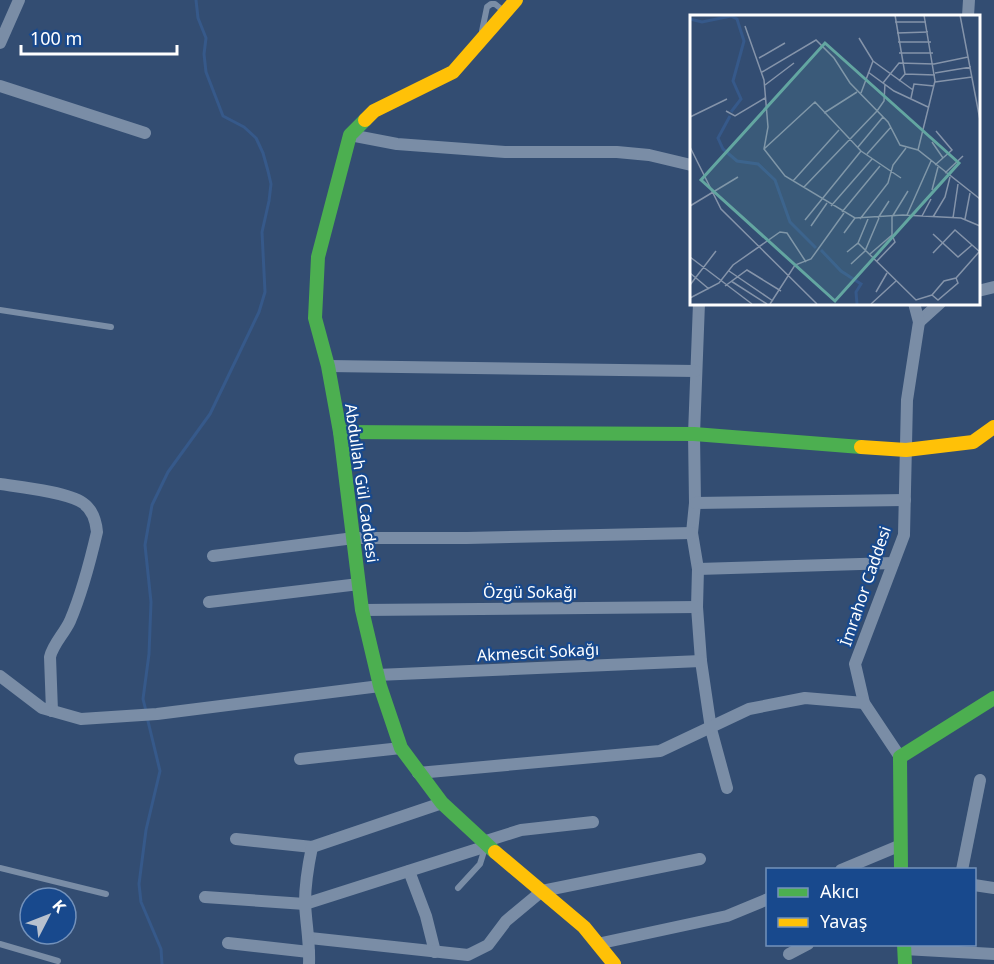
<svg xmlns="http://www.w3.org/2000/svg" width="994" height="964" viewBox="0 0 994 964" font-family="'Noto Sans',sans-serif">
	<rect width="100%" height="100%" fill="#334d72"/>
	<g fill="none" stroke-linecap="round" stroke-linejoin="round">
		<!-- stream -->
		<g stroke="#36598a" stroke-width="3">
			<polyline points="146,711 143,699 149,654 151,602 145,545 152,505 168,472 210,414 259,312 265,292 262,232 269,201 271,184 268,171 263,153 256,138 244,127 223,116 206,72 204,54 206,38 198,18 196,0"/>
			<polyline points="147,717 160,771 146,830 139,884 141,902 161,949 162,964"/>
		</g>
		<!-- lane -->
		<g stroke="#7a8da6" stroke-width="6">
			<polyline points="482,31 487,7 491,4 495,4 505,12"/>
			<polyline points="0,310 111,327"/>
			<polyline points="0,868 106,894"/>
			<polyline points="458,888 480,864 485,848"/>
			<polyline points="0,944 58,961"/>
		</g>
		<!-- street -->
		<g stroke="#7a8da6" stroke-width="12">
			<polyline points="968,16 969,0"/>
			<polyline points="0,43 19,0"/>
			<polyline points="0,86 145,133"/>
			<polyline points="350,135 397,144 505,152 617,152 649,155 691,165"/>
			<polyline points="978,291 994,287"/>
			<polyline points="699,303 694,434 695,503 692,533 698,569 697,607 701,661 711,729 727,788"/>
			<polyline points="919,322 940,303"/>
			<polyline points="328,366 695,371"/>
			<path d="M0 484C20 487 68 492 83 503 93 510 96 521 97 532 90 562 82 593 70 621 64 634 53 644 50 657L52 711"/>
			<polyline points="695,503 905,500"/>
			<polyline points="213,556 354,538 467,538 692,533"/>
			<polyline points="698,569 893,563"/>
			<polyline points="209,602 359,584"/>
			<polyline points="362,610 697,607"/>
			<polyline points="377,675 701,661"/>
			<polyline points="0,676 42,708 81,719 157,714 380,686"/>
			<polyline points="900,757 864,703 855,664 904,535 907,400 919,322 914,303"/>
			<polyline points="300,759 401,748"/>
			<polyline points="418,773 660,751 749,709 805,698 864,703"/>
			<polyline points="236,839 312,847 442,803"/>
			<polyline points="483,842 521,830 593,822"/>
			<polyline points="841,870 901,845"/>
			<polyline points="962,870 980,780"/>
			<polyline points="409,871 426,916 435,952"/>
			<polyline points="974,885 994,888"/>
			<polyline points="205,897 305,904 487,846"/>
			<polyline points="310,938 468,955 488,945 506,921 542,891 700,859"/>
			<polyline points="228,943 309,952"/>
			<polyline points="597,944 727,916 768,899"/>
			<polyline points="904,949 994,954"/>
			<polyline points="789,954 808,944"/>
			<path d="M309 964C310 943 306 924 305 903 305 884 308 866 312 847"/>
		</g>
		<!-- fast -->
		<g stroke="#4caf50" stroke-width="14">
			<polyline points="365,120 350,135 318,257 315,318 328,366 340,432 362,610 380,686 401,748 442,803 495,852"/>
			<polyline points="340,432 694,434 861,447"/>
			<polyline points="901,870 900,757 994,698"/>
			<polyline points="904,944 905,964"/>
		</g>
		<!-- slow -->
		<g stroke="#ffc107" stroke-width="14">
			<polyline points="365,120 374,111 453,72 516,0"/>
			<polyline points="861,447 906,450 973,442 994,427"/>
			<polyline points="495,852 584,927 614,964"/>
		</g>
	</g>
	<g text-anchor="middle" stroke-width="4.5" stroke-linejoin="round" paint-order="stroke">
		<!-- street labels -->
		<g font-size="16" fill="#fff" stroke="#18498d">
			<text transform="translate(362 483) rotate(82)" y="6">Abdullah Gül Caddesi</text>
			<text transform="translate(865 586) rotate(-71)" y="6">İmrahor Caddesi</text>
			<text x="530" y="598">Özgü Sokağı</text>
			<text transform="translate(538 652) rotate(-3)" y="6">Akmescit Sokağı</text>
		</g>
	</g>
	<!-- overview -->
	<g transform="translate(690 15)">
		<rect width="290" height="290" fill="#334d72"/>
		<path fill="none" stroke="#36598a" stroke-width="3" d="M0 4 12 7 41 1 47 4 54 26 43 66 51 84 41 97M40 101 28 123 33 134 47 146 68 149 85 165 100 207 126 233M131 235 151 256 171 269 166 277 167 289"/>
		<path fill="none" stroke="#8594aa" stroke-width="1.5" d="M205 0 215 59M270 0 290 105M205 7H236M55 11 74 65 78 112 74 134 95 161 165 203 213 200 271 203 290 211M207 18 238 17M169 23 183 46 223 75M208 27H241M209 38H243M69 43 95 28M72 57 126 25 144 43 160 68 198 107 210 130 228 135 290 184M178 57 204 76 238 92M245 58 281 52M209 66 215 59 245 60M245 67 282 62M193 68 209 48 244 49 278 42M75 70 104 48M171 78 183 46M221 83 224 69 244 71M36 96 45 101 75 83M134 98 167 77M0 102 37 84M242 127 253 143M0 132 31 194 127 289M168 132 193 102M74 134 125 87 171 136 211 163M228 135 245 66 234 0M177 139 201 112M245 150 262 135 246 116M255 158 273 141M103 166 149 115M114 172 187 96 194 86 195 69M242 175 248 152M0 191 48 162M141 191 182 144M152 197 190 151M217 200 241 146M232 201 241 184M243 202 255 182 260 162M188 203 199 186M263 203 268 169M170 204 198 168 203 150 216 133M275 204 280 178M115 205 171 136M121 211 137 188M154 218 165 203M243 219 268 242 282 230M168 228 226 285 242 280M157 237 168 228 178 204M243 238 265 215 290 237M180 239 202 220V202L218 176M0 242 62 289M187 246 205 227 202 220M161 249 175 236 189 203M39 256 83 286M0 258 19 274M266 263 268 268 248 285 242 280 254 266 266 263 289 237M41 266 77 289M0 270 26 236M35 271 57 255 91 276M186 277 197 258M0 283 29 268 43 250 90 217 97 218 116 247M80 289 105 250 121 244 154 198M181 289 206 266"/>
		<path fill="#63a6a1" fill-opacity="0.15" stroke="#63a6a1" stroke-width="3" d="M135 28 269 148 145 286 11 165Z"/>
		<rect width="290" height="290" fill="none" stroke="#fff" stroke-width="3"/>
	</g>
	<!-- legend -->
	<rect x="766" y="868" width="210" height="78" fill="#18498d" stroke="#7492bb" stroke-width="1.5"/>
	<rect x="778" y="888" width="30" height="9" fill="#4caf50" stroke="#7492bb" stroke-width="1.5"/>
	<text x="820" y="898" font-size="18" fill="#ffffff">Akıcı</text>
	<rect x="778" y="918" width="30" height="9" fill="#ffc107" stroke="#7492bb" stroke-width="1.5"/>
	<text x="820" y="928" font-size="18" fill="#ffffff">Yavaş</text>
	<!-- north arrow -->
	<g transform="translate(48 916) rotate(48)"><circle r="28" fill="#18498d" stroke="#7492bb" stroke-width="1.5"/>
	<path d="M0-4.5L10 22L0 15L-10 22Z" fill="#b8c1ce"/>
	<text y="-9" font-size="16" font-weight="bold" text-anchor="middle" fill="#ffffff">K</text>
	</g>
	<!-- scale -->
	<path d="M21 45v9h156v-9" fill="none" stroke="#ffffff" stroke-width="3"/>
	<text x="30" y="45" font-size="18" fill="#ffffff" stroke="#18498d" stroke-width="4.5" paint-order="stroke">100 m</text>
</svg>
